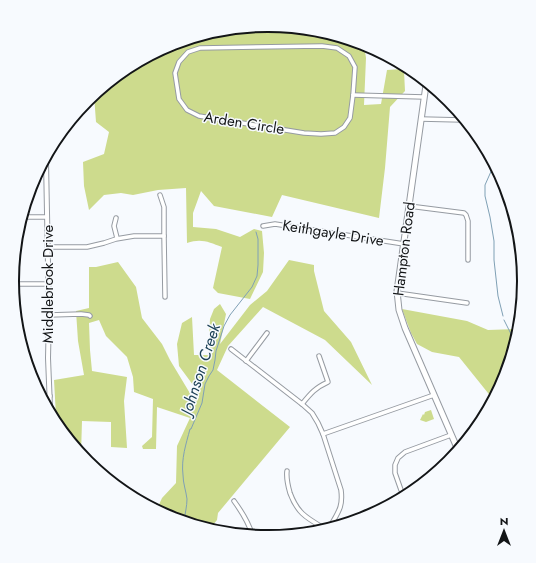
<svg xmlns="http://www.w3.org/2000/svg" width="536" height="563" viewBox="0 0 536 563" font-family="Jost,sans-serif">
	<rect width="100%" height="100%" fill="#f7fafe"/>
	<!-- green -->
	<g fill="#cddb8d">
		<path d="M268 26 364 45 366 58 364 105 381 104 387 70 402 69 404 71 405 91 390 107 385 168 379 218 282 195 272 217 214 206 201 191 193 213V227L216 229 240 237 254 229 262 231 264 253 263 272 250 299 218 293 213 288 222 247C209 242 201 238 187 243L186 188 158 190 133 195 121 193 104 195 89 210 84 186 83 162 104 154 109 132 96 122 94 95 170 45Z"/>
		<polygon points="289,260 314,265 314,271 324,311 351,342 372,385 325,340 263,307 228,346 217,370 290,427 218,513 217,520 212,526 170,518 157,509 162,498 176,483 177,446 190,418 157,407 156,449 143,449 142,446 152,437 153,399 134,392 133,377 127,357 106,336 99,320 89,323 90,350 92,371 127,377 124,401 127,448 111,447 111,422 82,421 81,454 56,416 54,380 84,375 78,341 76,311 89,308 89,267 96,267 118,262 136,287 142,318 162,344 170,360 194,400 199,398 193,385 179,366 177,344 182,323 192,317 194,355 208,355 210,319 214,309 220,304 226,314 220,344 250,305 267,291"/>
		<polygon points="402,309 467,321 488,330 515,329 504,380 492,398 459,357 432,352 417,344 411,333"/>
		<polygon points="431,410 434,419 426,422 420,420 423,414 424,415 425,412"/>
	</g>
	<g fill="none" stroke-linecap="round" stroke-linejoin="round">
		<!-- stream -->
		<g stroke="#7fa0b5" stroke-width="1">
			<polyline points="493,167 485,185 485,196 490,217 494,241 494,260 498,296 503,316"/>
			<polyline points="504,320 513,338"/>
			<path d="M184 521C185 514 187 506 187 499 186 491 183 483 183 475 181 459 186 444 190 429H191L202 403 205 384 209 376 213 370 215 360 216 351 224 326 230 315 252 287 257 276 258 265V239L256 232"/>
		</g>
		<!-- minor casing -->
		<g stroke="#969ba2" stroke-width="5.5">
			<g id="minor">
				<polygon points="322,46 337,48 349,56 355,67 353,95 350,118 344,127 335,133 321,134 304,133 199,116 187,110 179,99 175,73 179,62 188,52 200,48"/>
				<polyline points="353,95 424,97"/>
				<polyline points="421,119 462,120"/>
				<polyline points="160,195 164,207 164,236"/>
				<polyline points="409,206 464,213 466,215 468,221 468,260"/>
				<polyline points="25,217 47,217"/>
				<polyline points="116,218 114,226 117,238"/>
				<polyline points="263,226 275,224 404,244"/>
				<polyline points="48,247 87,247 104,243 116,239 134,236 164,236 165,297"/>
				<polyline points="520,259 521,298"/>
				<polyline points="13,284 48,284"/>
				<polyline points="397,293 467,303"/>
				<polyline points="49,315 81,314 89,315 90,316"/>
				<path d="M231 349 302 404 312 413 318 423 323 434 341 490C343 506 339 511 331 525"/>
				<polyline points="246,361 267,333"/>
				<polyline points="43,396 50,396"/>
				<path d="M302 404C311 393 315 388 328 382L319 356"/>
				<polyline points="323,434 434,395"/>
				<path d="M287 471C286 479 288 486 290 493 297 512 305 517 322 527"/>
				<polyline points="401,490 395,473 395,465 398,458 405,452 451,435"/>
				<path d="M234 501C242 512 248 521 252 534"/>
			</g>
		</g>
		<!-- tertiary casing -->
		<g stroke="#969ba2" stroke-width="6">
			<polyline id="tertiary" points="46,161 49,315 48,358 50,407"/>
		</g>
		<!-- secondary casing -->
		<g stroke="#969ba2" stroke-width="7">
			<polyline id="secondary" points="426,85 397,291 399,310 405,328 458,450"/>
		</g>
		<!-- minor -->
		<use href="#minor" stroke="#fff" stroke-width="3.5"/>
		<!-- tertiary -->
		<use href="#tertiary" stroke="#fff" stroke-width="4"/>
		<!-- secondary -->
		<use href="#secondary" stroke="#fff" stroke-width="5"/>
	</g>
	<g text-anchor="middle" stroke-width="3" stroke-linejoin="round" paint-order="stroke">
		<!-- street labels -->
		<g font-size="15" fill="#131517" stroke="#f7fafe">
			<text transform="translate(244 123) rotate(9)" y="5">Arden Circle</text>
			<text transform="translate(333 233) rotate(9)" y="5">Keithgayle Drive</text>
			<text transform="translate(404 249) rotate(-83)" y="5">Hampton Road</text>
			<text transform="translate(48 284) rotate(-90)" y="5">Middlebrook Drive</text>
		</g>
		<!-- water labels -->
		<g font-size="16" font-style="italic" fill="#1c4055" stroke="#f7fafe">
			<text transform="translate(200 369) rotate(-72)" y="6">Johnson Creek</text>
		</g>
	</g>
	<!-- crop -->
	<path d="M0 0H536V563H0ZM19 281a249 249 0 1 1 498 0a249 249 0 1 1-498 0Z" fill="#f7fafe" fill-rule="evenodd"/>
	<path fill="none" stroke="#131517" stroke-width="2" d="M19 281a249 249 0 1 1 498 0a249 249 0 1 1-498 0Z"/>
	<!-- north arrow -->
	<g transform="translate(504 531)" stroke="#f7fafe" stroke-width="3" paint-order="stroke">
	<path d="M0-3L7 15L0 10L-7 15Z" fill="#131517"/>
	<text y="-6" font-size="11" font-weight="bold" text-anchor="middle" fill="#131517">N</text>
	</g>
</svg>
